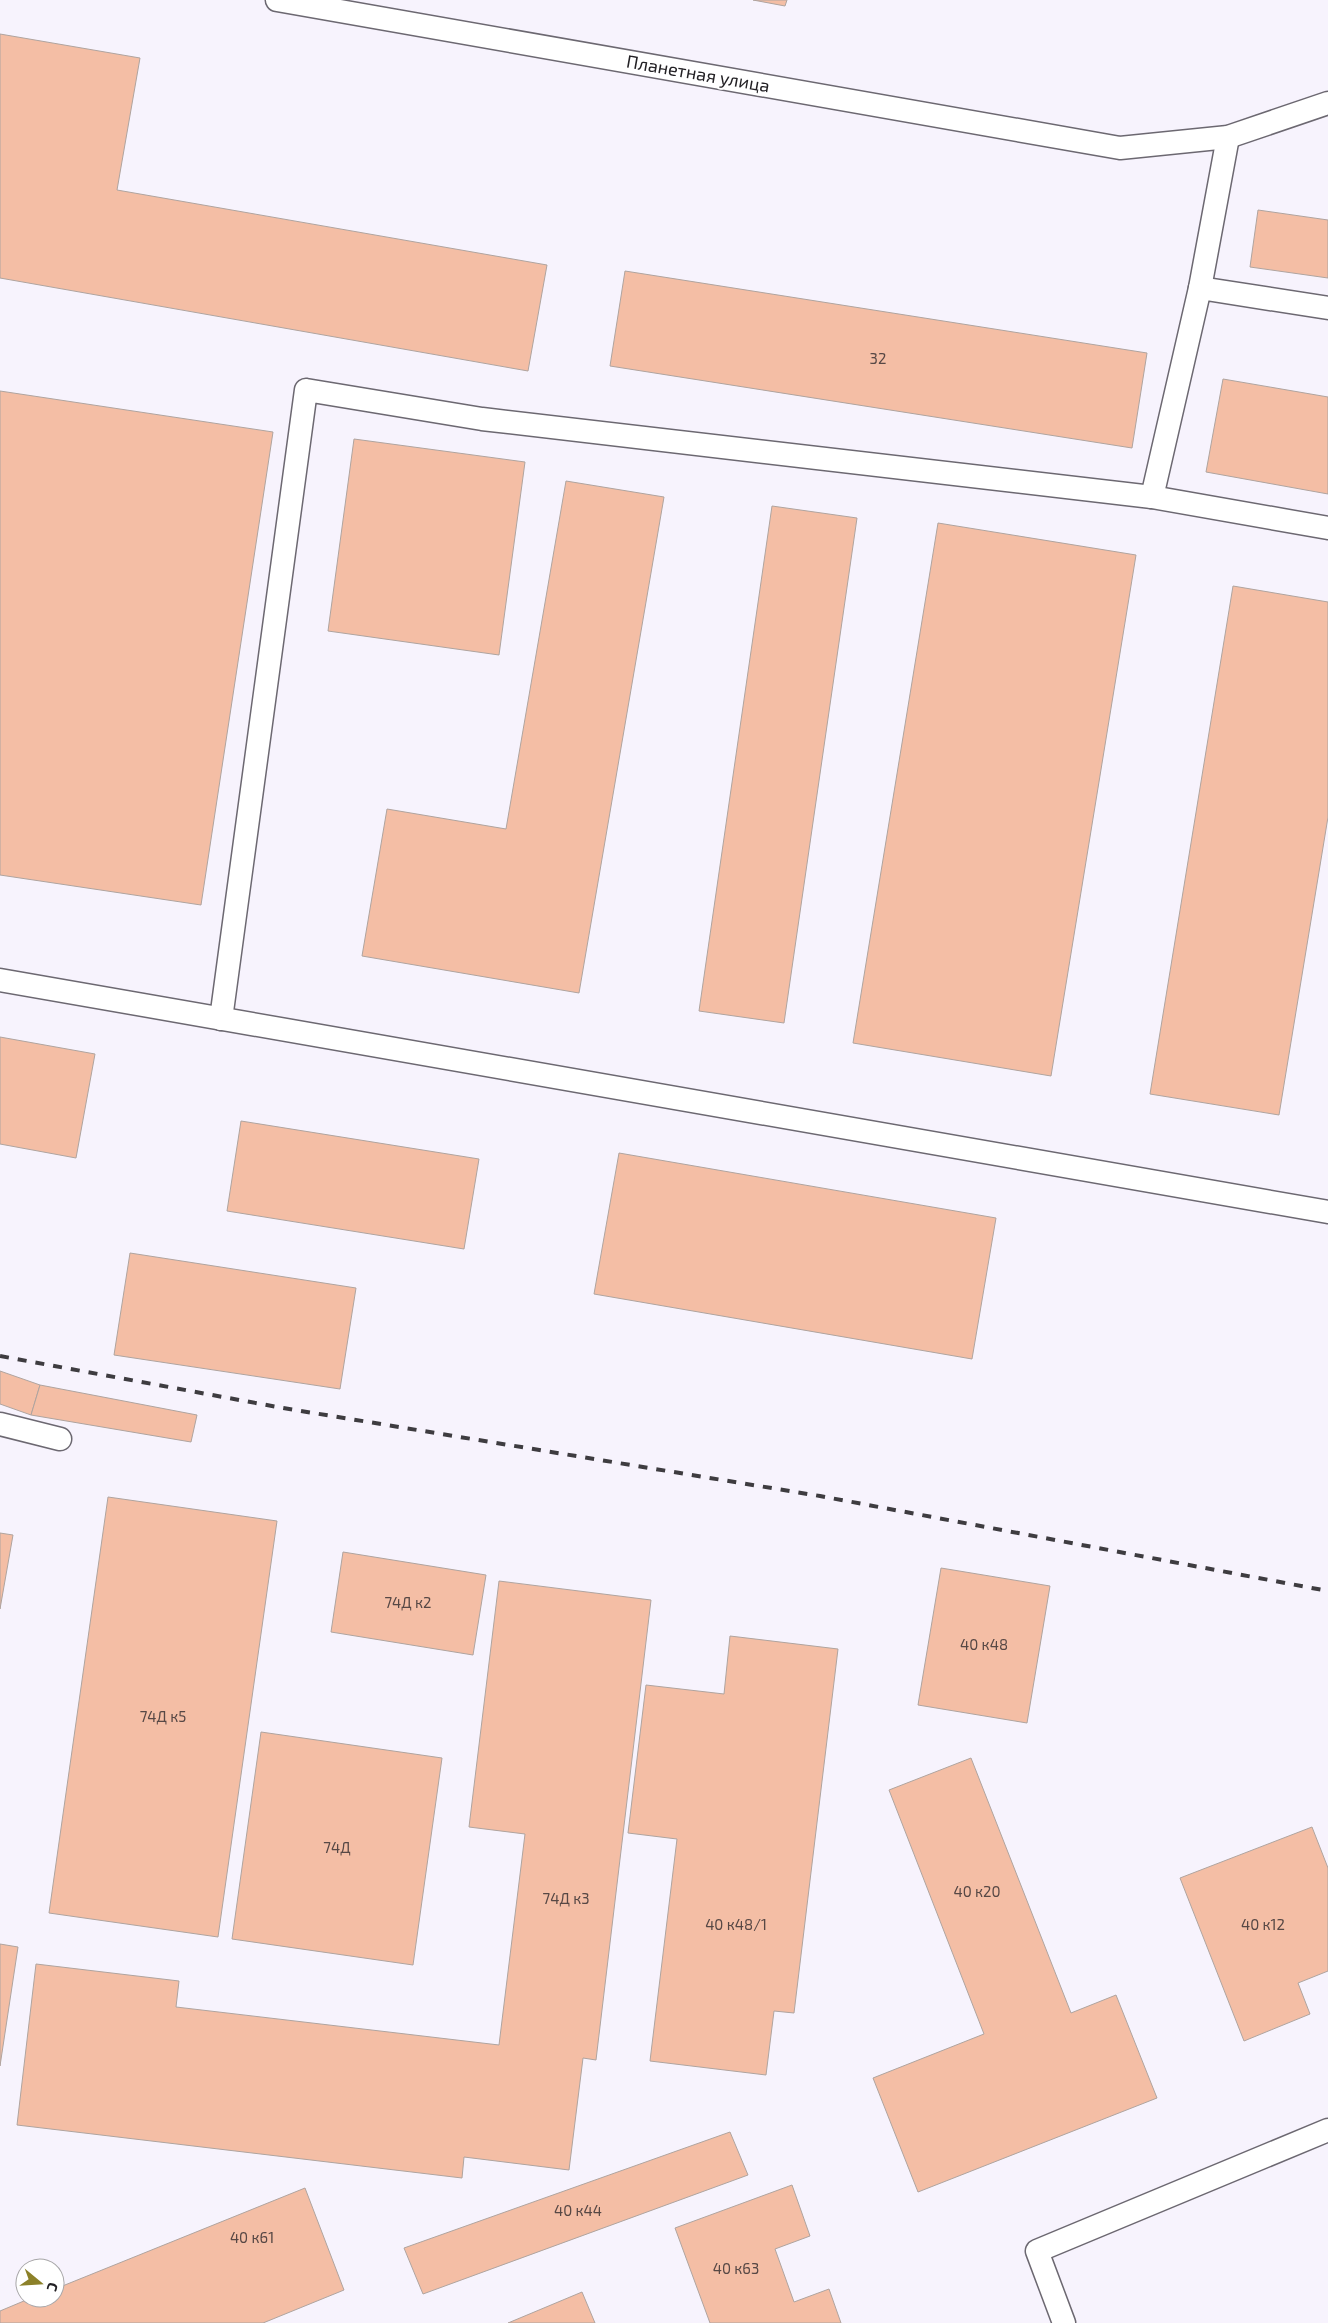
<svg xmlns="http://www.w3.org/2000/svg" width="1328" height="2323" viewBox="0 0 1328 2323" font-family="'Exo 2',sans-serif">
	<rect width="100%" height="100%" fill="#f7f3fd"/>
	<!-- building -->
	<g fill="#f4bea5" stroke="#afa49f">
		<polygon points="753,0 787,0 785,6"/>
		<polygon points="0,34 140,58 117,190 547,265 528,371 0,278"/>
		<polygon points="1258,210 1328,220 1328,278 1250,267"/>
		<polygon points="625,271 1147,353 1132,448 610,366"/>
		<polygon points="1223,379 1328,397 1328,494 1206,472"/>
		<polygon points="0,391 273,432 201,905 0,875"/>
		<polygon points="354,439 525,462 499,655 328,631"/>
		<polygon points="566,481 664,497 579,993 362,956 387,809 506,829"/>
		<polygon points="772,506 857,518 784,1023 699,1011"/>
		<polygon points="938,523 1136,555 1051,1076 853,1043"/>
		<polygon points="1233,586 1328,602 1328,817 1279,1115 1150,1094"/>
		<polygon points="0,1037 95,1054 76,1158 0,1144"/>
		<polygon points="241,1121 479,1159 464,1249 227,1211"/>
		<polygon points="619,1153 996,1218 972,1359 594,1294"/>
		<polygon points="130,1253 356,1288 340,1389 114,1355"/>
		<polygon points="0,1371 40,1385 31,1415 0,1404"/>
		<polygon points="40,1385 197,1415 191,1442 31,1415"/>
		<polygon points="108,1497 277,1521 218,1937 49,1913"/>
		<polygon points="0,1533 13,1535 0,1609"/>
		<polygon points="343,1552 486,1575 473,1655 331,1632"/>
		<polygon points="941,1568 1050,1586 1027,1723 918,1705"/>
		<polygon points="499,1581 651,1600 596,2060 583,2058 569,2170 464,2157 462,2178 17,2125 36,1964 179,1981 176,2007 499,2045 525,1834 469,1827"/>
		<polygon points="730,1636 838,1649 794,2013 774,2011 766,2075 650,2061 677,1839 628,1833 646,1685 724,1694"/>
		<polygon points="261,1732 442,1758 413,1965 232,1939"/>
		<polygon points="971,1758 1071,2013 1116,1995 1157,2098 918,2192 873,2078 984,2034 889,1790"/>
		<polygon points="1312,1827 1328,1868 1328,1971 1298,1983 1310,2014 1244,2041 1180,1878"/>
		<polygon points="0,1944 18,1947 0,2066"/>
		<polygon points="730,2132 748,2175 423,2294 404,2248"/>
		<polygon points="792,2185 810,2236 775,2249 794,2302 829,2289 841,2323 710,2323 675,2228"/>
		<polygon points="305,2188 344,2290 263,2323 0,2323 0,2311 31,2298 55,2298 55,2289"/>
		<polygon points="582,2292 595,2323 508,2323"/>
	</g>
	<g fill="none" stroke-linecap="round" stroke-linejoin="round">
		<!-- lane casing -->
		<g stroke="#6c6871" stroke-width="25">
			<g id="lane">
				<polyline points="277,0 1120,148 1228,137 1328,103"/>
				<polyline points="1200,288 1228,137"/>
				<polyline points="1152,497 1200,288 1328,308"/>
				<polyline points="0,980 1328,1212"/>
				<polyline points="221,1019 306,390 482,419 1152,497 1328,528"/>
				<polyline points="0,1424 60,1439"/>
				<polyline points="1064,2323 1037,2251 1328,2130"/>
			</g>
		</g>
		<!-- lane -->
		<use href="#lane" stroke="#fff" stroke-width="22"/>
		<!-- rail -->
		<polyline stroke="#3e3c40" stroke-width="4" stroke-dasharray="9 9" stroke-linecap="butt" points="0,1356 283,1408 820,1496 1328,1591"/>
	</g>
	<g text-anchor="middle" stroke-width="4" stroke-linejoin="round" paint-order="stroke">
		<!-- number labels -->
		<g font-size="15" fill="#574845">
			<text x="878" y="364">32</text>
			<text x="408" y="1608">74Д к2</text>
			<text x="984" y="1650">40 к48</text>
			<text x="163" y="1722">74Д к5</text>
			<text x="337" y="1853">74Д</text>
			<text x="977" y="1897">40 к20</text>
			<text x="566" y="1904">74Д к3</text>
			<text x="736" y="1930">40 к48/1</text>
			<text x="1263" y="1930">40 к12</text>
			<text x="578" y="2216">40 к44</text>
			<text x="252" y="2243">40 к61</text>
			<text x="736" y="2274">40 к63</text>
		</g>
		<!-- street labels -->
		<g font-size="18" fill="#232125" stroke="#fff">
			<text transform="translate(698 74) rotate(10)" y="6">Планетная улица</text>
		</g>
	</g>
	<!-- north arrow -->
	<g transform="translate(40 2283) rotate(108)"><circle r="24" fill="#ffffff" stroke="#a7a6a8"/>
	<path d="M0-4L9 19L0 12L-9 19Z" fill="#8c8129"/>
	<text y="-8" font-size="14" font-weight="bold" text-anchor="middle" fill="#232125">С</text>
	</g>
</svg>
